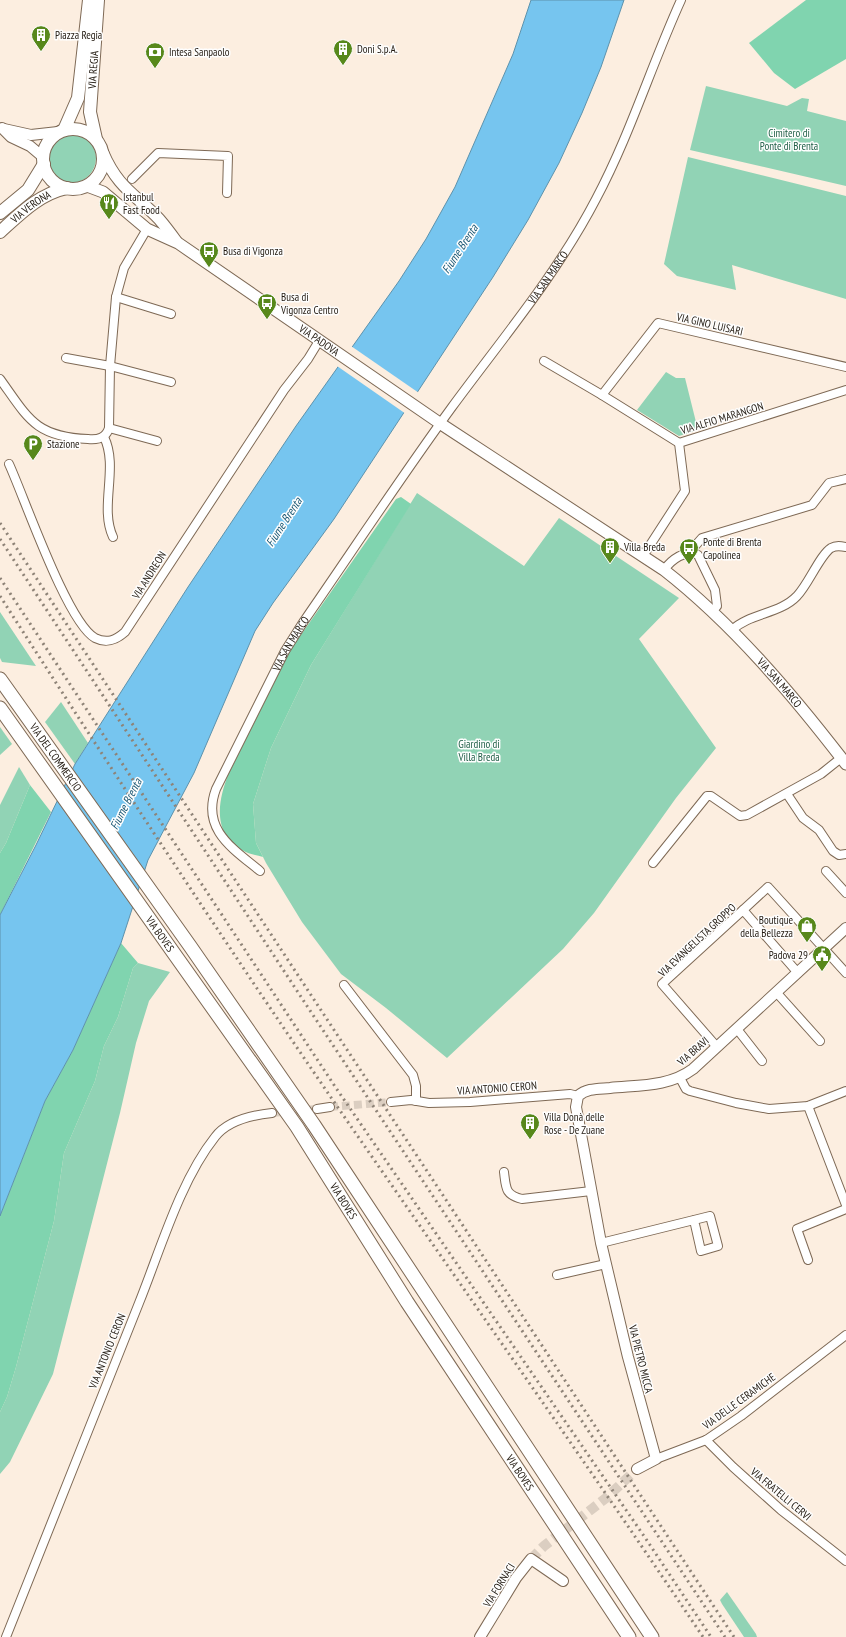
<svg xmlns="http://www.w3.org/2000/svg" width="846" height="1637" viewBox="0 0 846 1637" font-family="'PT Sans Narrow',sans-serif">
	<rect width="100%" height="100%" fill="#fceee0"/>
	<!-- green -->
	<g fill="#91d3b5">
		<polygon points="706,86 787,106 802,98 809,99 807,111 846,121 846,186 690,150"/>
		<circle cx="71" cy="158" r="25"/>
		<polygon points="688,157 846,196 846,299 732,265 736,290 677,276 664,264"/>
		<polygon points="666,372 676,378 685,378 698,430 679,436 637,410"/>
		<polygon points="417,493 524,566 559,518 679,598 639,639 716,748 676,798 594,913 563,949 447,1058 386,1008 341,974 302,922 266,863 256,843 253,804 271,748 311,665"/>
		<polygon points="0,612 36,666 2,662 0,658"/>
		<polygon points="61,702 88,743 75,764 45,722"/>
		<polygon points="0,727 12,744 0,755"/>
		<polygon points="19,767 30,785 6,843 0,853 0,805"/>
		<polygon points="138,963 170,972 149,1001 136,1043 120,1113 53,1374 10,1462 0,1474 0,1412 7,1397 16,1367 54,1221 64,1153 95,1081 104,1046 118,1017 133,968"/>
		<polygon points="727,1592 756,1634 757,1637 744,1637 722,1604 720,1600"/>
	</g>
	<!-- forest -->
	<g fill="#80d4af">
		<polygon points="806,0 846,0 846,59 795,89 774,73 749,43"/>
		<path d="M401 497 411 504 311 665 271 748 253 804 256 843 263 857C256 855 248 854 242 850 212 833 218 801 228 775L291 649 396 499Z"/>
		<polygon points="30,785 51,812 0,915 0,853 6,843"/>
		<polygon points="121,943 138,963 133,968 118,1017 104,1046 95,1081 64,1153 54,1221 16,1367 7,1397 0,1412 0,1216 45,1101 73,1050"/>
	</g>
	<!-- water -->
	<polygon fill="#76c5ef" stroke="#5d92ac" points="531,0 624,0 601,67 582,113 559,163 528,220 493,277 334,519 273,603 255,631 194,773 148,860 121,943 73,1050 45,1101 0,1216 0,915 36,845 75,764 188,587 296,426 399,281 426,239 455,187 513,54"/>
	<!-- pier -->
	<polygon fill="#fceee0" points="351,346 419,393 406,414 337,366"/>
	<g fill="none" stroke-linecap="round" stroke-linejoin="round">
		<!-- minor-tunnel -->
		<g stroke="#dbcec1" stroke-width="8" stroke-dasharray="8 4" stroke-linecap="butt">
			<polyline points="330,1107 391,1102"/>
			<polyline points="272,1113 317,1109"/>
		</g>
		<!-- tertiary-tunnel -->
		<polyline stroke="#dbcec1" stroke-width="10" stroke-dasharray="10 5" stroke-linecap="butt" points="531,1559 544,1546 606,1498 637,1469"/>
		<!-- minor casing -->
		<g stroke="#7e6955" stroke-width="10">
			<g id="minor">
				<polyline points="132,179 158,153 228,156 227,193"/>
				<polyline points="116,297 171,314"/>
				<polyline points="66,358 110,366 171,382"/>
				<polyline points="544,361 602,395"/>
				<path d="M0 379C28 418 35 437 88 439 98 440 106 438 109 428L110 366 116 297 124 268 147 229"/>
				<polyline points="109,428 157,441"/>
				<path d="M104 437C119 467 99 507 113 537"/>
				<polyline points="679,443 602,395 658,323 846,367"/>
				<path d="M9 464C25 499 67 622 95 638 107 644 116 640 125 632L284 390 308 359 319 341"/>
				<polyline points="692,553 695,546 702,538 812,505 829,483 846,479"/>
				<polyline points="643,556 685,491 679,443 846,390"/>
				<path d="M664 570C671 560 685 549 698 555L715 590 717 606 712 612"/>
				<path d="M732 630C750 613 780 614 797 596 808 585 820 555 831 548 836 545 841 546 846 547"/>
				<polyline points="787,794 803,818 819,830 833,851 839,855 846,854"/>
				<polyline points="653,863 707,796 711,796 740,816 747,815 821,774 841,758"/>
				<path id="s1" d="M260 871C232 848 201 829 216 789L285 651 304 621C353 550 401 477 452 407 502 339 557 274 596 199 630 135 651 66 681 0"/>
				<polyline points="826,871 846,893"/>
				<polyline points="743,910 768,887 846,973"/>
				<polyline points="344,985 413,1075 416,1086 416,1101"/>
				<polyline points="776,992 820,1041"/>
				<polyline points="737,1029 762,1061"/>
				<polyline points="717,1047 662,984 743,910 798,973"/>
				<polyline points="680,1078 686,1089 690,1091 736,1103 769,1109 808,1106 846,1091"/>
				<polyline points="391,1102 411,1100 429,1103 470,1102 570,1094 578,1096"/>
				<polyline points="808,1106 846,1205"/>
				<polyline points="317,1109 330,1107"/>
				<path d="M504 1172C506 1188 505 1195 522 1199L591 1191"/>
				<polyline points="601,1243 710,1216 718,1246 701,1251 694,1220"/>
				<polyline points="808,1260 797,1229 846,1209"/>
				<polyline points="557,1275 606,1264"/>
				<polyline points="706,1440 733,1467 781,1510 846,1561"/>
				<polyline points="656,1459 706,1440 741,1416 846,1335"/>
				<path d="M6 1637C50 1526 95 1414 139 1303 160 1251 180 1181 215 1137 228 1120 253 1115 272 1113"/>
			</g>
		</g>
		<!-- tertiary casing -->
		<g stroke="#7e6955" stroke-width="12">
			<g id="tertiary">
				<polyline points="2,128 11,137 30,146 43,157"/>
				<polyline points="4,129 31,135 58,132"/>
				<path d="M637 1469 656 1459 628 1357 601 1243 576 1107 578 1096C587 1088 598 1089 610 1088 638 1085 669 1087 693 1069L846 928"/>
				<polyline points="480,1637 516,1578 531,1559 563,1581"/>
			</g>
		</g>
		<!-- secondary casing -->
		<g stroke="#7e6955" stroke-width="13">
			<g id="secondary">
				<path d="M103 153C118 188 135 194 159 219 165 226 171 234 176 241"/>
				<path id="s2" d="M87 186 103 192 147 229 178 243 441 424 664 570C733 624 793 695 846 764"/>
			</g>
		</g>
		<!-- primary casing -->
		<g stroke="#7e6955" stroke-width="14">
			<g id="primary">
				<circle cx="73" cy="159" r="30"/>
				<polyline points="64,130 78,98 89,0"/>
				<path id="s3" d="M96 139 90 112 98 0"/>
				<polyline points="0,213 28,190 44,164"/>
				<path id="s4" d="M0 232C20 214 39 194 67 188"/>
			</g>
		</g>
		<!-- trunk casing -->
		<g stroke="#7e6955" stroke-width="15">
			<g id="trunk">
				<path id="s5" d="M0 679 190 946 314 1125 652 1637"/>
				<path id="s6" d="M0 708 297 1127 407 1302 629 1637"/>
			</g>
		</g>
		<!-- minor -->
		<use href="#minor" stroke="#fff" stroke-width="8"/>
		<!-- tertiary -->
		<use href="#tertiary" stroke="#fff" stroke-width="10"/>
		<!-- secondary -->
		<use href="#secondary" stroke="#fff" stroke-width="11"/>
		<!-- primary -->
		<use href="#primary" stroke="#fff" stroke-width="12"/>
		<!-- trunk -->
		<use href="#trunk" stroke="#fff" stroke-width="13"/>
		<!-- rail -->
		<g stroke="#8e8377" stroke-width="3" stroke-dasharray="2 4" stroke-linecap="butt">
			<polyline points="0,523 734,1637"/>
			<polyline points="0,539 309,1009 725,1637"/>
			<polyline points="0,578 336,1088 646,1539 711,1637"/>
			<path d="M0 596C108 764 217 931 330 1096 454 1276 581 1455 703 1637"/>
		</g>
	</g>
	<!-- icons -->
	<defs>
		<g id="building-pin" transform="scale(1)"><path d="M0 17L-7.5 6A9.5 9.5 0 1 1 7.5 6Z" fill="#57881b" stroke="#fefefe"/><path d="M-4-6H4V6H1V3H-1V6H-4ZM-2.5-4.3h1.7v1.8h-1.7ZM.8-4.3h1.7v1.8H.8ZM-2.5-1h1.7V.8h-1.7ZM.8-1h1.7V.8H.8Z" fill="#fff"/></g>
		<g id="bank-pin" transform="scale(1)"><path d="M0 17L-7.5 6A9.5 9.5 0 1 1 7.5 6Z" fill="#57881b" stroke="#fefefe"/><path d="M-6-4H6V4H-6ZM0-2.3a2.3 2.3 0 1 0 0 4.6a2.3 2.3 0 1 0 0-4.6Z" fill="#fff"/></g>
		<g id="restaurant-pin" transform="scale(1)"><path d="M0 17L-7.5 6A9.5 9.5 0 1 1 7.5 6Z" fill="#57881b" stroke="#fefefe"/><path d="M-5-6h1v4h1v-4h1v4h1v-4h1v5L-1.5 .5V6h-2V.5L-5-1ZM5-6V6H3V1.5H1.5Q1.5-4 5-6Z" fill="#fff"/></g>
		<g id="bus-pin" transform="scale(1)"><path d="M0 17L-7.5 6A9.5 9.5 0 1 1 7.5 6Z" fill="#57881b" stroke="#fefefe"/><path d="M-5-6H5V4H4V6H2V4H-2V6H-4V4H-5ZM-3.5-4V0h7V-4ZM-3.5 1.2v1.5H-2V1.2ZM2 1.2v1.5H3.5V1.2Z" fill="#fff"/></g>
		<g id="parking-pin" transform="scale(1)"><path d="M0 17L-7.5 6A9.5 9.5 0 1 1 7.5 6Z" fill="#57881b" stroke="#fefefe"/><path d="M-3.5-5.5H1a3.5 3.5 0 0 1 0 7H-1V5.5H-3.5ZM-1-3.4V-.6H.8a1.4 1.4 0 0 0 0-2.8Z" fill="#fff"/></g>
		<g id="shop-pin" transform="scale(1)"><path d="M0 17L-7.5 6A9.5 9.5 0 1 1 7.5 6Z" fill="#57881b" stroke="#fefefe"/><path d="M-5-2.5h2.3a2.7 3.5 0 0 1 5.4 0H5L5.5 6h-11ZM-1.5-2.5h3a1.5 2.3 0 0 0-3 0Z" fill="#fff"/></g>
		<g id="civic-pin" transform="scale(1)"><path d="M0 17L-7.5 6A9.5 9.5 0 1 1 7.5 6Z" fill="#57881b" stroke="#fefefe"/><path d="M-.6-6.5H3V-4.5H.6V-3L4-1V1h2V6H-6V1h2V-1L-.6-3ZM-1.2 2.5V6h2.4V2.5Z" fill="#fff"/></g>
	</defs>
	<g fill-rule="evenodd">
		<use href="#building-pin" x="41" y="35"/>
		<use href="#building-pin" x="343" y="49"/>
		<use href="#bank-pin" x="155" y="52"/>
		<use href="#restaurant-pin" x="109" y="203"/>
		<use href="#bus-pin" x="209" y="251"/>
		<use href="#bus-pin" x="267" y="303"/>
		<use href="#parking-pin" x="33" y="444"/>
		<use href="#building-pin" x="610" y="547"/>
		<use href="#bus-pin" x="689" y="548"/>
		<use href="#shop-pin" x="807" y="926"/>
		<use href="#civic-pin" x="822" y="955"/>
		<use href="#building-pin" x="530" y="1123"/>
	</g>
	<g text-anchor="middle" stroke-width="3" stroke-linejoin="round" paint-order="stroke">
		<!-- poi labels -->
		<g font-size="11" fill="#221a11" stroke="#fefefe" text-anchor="start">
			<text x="55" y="39">Piazza Regia</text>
			<text x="357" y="53">Doni S.p.A.</text>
			<text x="169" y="56">Intesa Sanpaolo</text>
			<text x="123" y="201">Istanbul<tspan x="123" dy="13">Fast Food</tspan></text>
			<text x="223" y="255">Busa di Vigonza</text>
			<text x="281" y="301">Busa di<tspan x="281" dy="13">Vigonza Centro</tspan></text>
			<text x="47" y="448">Stazione</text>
			<text x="703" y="546">Ponte di Brenta<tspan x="703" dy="13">Capolinea</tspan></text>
			<text x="624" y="551">Villa Breda</text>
			<text x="793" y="924" text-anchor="end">Boutique<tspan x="793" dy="13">della Bellezza</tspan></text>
			<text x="808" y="959" text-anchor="end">Padova 29</text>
			<text x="544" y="1121">Villa Donà delle<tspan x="544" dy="13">Rose - De Zuane</tspan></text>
		</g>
		<!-- street labels -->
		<g font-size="11" fill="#221a11" stroke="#fefefe">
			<text dy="4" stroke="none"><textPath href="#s3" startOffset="70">VIA REGIA</textPath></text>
			<text dy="4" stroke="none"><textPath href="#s4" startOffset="40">VIA VERONA</textPath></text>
			<text dy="4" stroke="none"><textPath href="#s1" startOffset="713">VIA SAN MARCO</textPath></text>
			<text transform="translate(710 324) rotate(13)" y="4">VIA GINO LUISARI</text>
			<text dy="4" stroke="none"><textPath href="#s2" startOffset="280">VIA PADOVA</textPath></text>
			<text transform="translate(722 418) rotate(-17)" y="4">VIA ALFIO MARANGON</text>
			<text transform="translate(149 575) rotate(-58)" y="4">VIA ANDREON</text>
			<text dy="4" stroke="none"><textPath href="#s1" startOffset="265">VIA SAN MARCO</textPath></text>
			<text dy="4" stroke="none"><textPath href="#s2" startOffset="856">VIA SAN MARCO</textPath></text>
			<text dy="4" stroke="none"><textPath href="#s5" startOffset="96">VIA DEL COMMERCIO</textPath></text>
			<text dy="4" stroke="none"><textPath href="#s6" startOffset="277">VIA BOVES</textPath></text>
			<text transform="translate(697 940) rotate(-43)" y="4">VIA EVANGELISTA GROPPO</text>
			<text transform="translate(693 1051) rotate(-41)" y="4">VIA BRAVI</text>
			<text transform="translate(497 1088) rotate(-4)" y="4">VIA ANTONIO CERON</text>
			<text dy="4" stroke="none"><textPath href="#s6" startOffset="601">VIA BOVES</textPath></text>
			<text transform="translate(107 1351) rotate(-68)" y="4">VIA ANTONIO CERON</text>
			<text transform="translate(641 1359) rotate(76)" y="4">VIA PIETRO MICCA</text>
			<text transform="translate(739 1401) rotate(-36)" y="4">VIA DELLE CERAMICHE</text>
			<text dy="4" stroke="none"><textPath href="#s6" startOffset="925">VIA BOVES</textPath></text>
			<text transform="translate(781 1494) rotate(40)" y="4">VIA FRATELLI CERVI</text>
			<text transform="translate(499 1585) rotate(-58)" y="4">VIA FORNACI</text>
		</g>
		<!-- park labels -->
		<g font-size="11" fill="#1f5e46" stroke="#fefefe">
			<text x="789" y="137">Cimitero di<tspan x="789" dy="13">Ponte di Brenta</tspan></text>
			<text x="479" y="748">Giardino di<tspan x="479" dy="13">Villa Breda</tspan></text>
		</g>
		<!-- water labels -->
		<g font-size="12" font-style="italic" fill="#1c5975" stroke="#fefefe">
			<text transform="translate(460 249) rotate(-57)" y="4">Fiume Brenta</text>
			<text transform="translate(284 522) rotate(-57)" y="4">Fiume Brenta</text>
			<text transform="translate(126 804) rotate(-63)" y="4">Fiume Brenta</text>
		</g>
	</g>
</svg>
